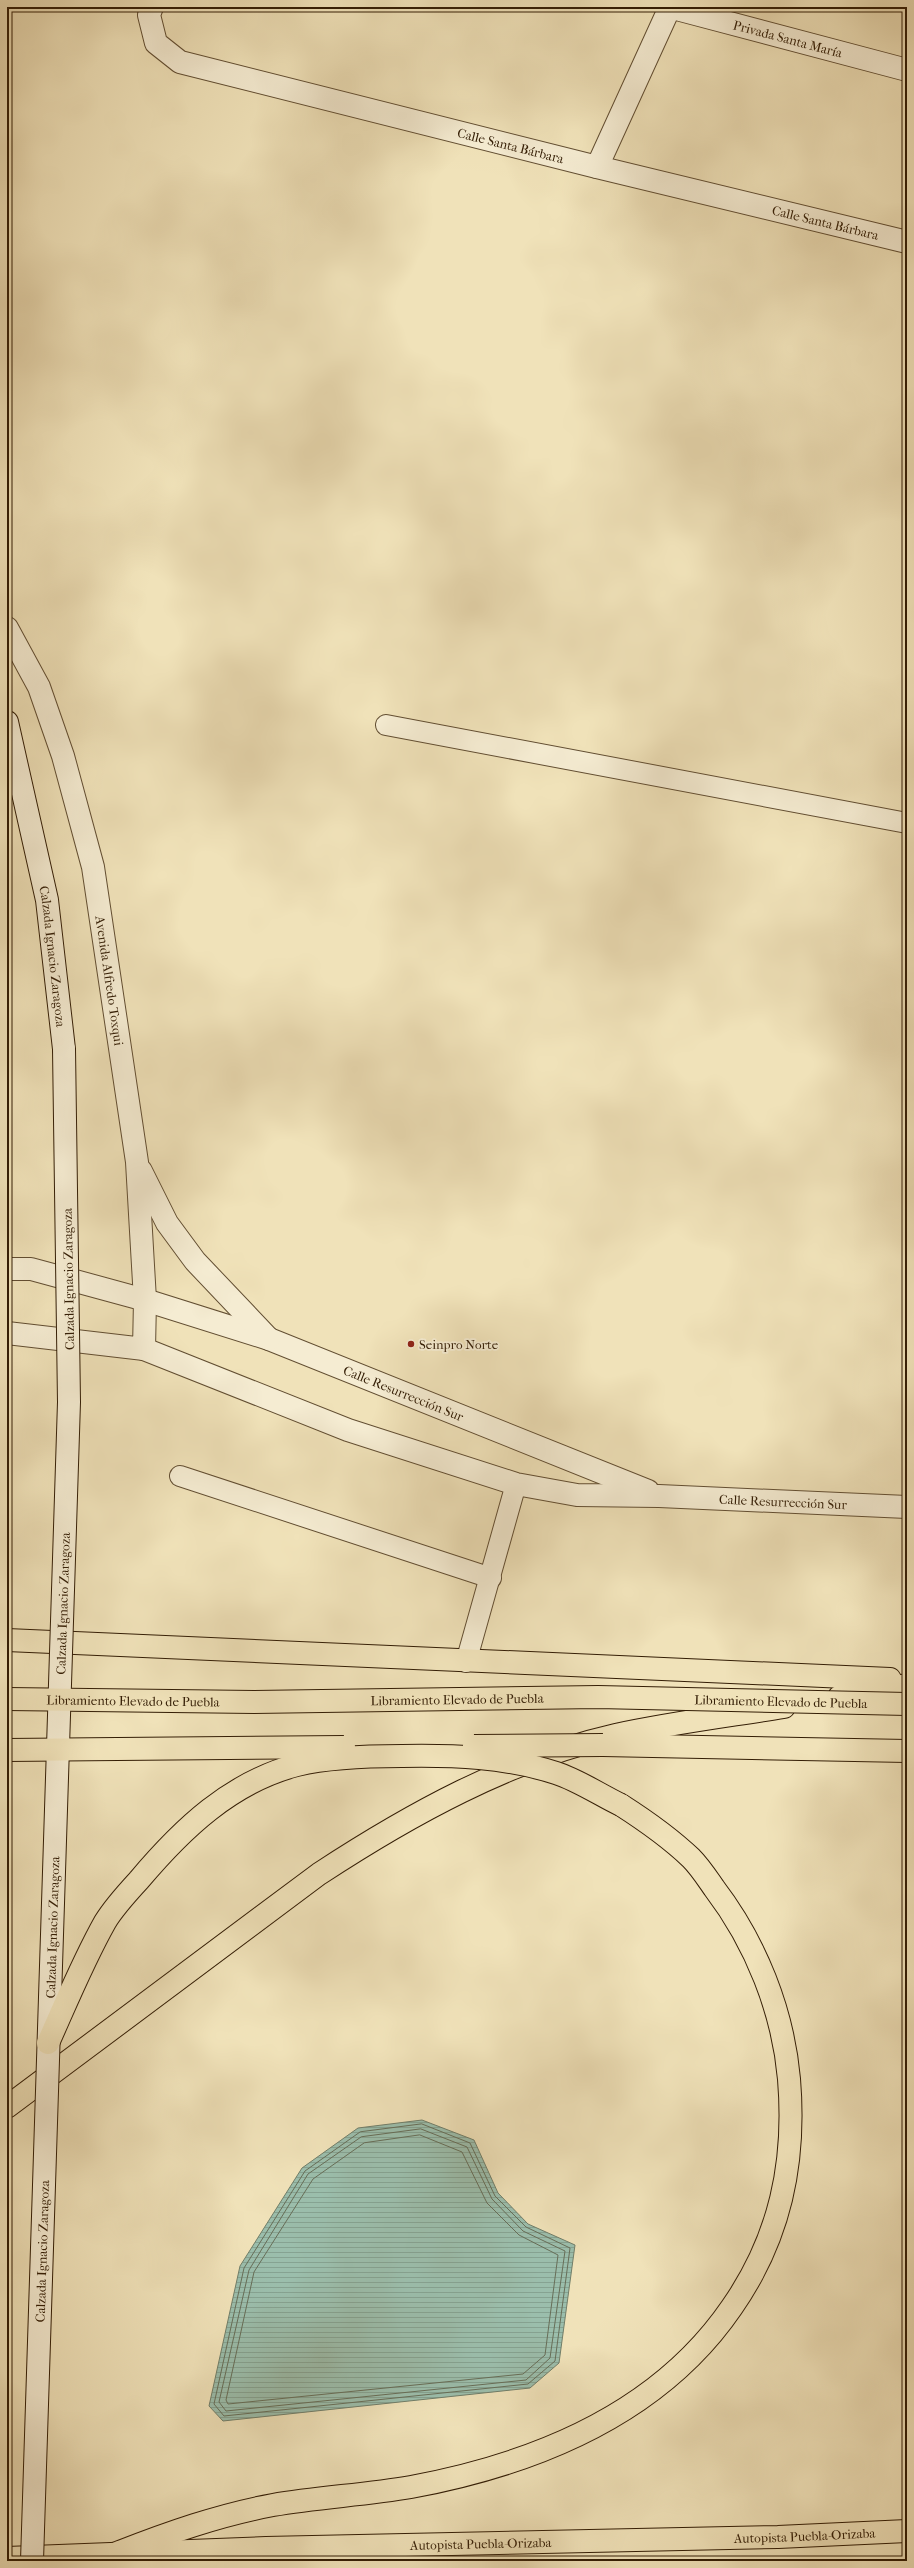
<svg xmlns="http://www.w3.org/2000/svg" width="914" height="2568" viewBox="0 0 914 2568" font-family="'IM FELL French Canon',serif">
	<defs>
		<pattern id="water-rules" width="6" height="5" patternUnits="userSpaceOnUse"><rect width="6" height="5" fill="#9bbeac"/><path d="M0 2.5h6" fill="none" stroke="#86a392"/></pattern>
	</defs>
	<rect width="100%" height="100%" fill="#f0e2b9"/>
	<filter id="stains"><feTurbulence type="fractalNoise" baseFrequency=".005" numOctaves="4"/><feColorMatrix values="0 0 0 0 .2 0 0 0 0 .09 0 0 0 0 .02 0 0 0 .5 -.17"/></filter>
	<radialGradient id="worn" r=".72"><stop offset=".6" stop-color="#630" stop-opacity="0"/><stop offset="1" stop-color="#630" stop-opacity=".3"/></radialGradient>
	<!-- water -->
	<polygon fill="url(#water-rules)" stroke="#717e69" points="422,2120 474,2140 498,2193 528,2224 575,2245 559,2363 530,2388 223,2421 209,2406 240,2266 302,2168 358,2128"/>
	<g fill="none" stroke-linecap="round" stroke-linejoin="round">
		<!-- shore -->
		<g stroke="#676e58" stroke-width="1">
			<polygon points="422,2124 470,2143 495,2196 526,2227 570,2248 555,2361 528,2384 224,2416 214,2404 244,2268 305,2171 360,2132"/>
			<polygon points="421,2129 467,2147 492,2199 523,2231 565,2251 550,2358 526,2380 226,2411 219,2402 249,2270 308,2174 361,2137"/>
			<polygon points="420,2135 462,2152 487,2203 519,2235 558,2255 545,2355 523,2374 228,2404 226,2400 254,2272 313,2179 364,2143"/>
		</g>
		<!-- service casing -->
		<g stroke="#624e32" stroke-width="22">
			<g id="service">
				<polyline points="386,725 907,823"/>
				<polyline points="180,1476 491,1578"/>
				<polyline points="466,1662 516,1484"/>
			</g>
		</g>
		<!-- minor casing -->
		<g stroke="#624e32" stroke-width="24">
			<g id="minor">
				<path id="s1" d="M152 7 149 15 156 43 180 62 597 167 907 242"/>
				<path id="s2" d="M669 7 907 70"/>
				<polyline points="597,167 670,7"/>
				<path id="s3" d="M145 1300 269 1339 648 1491"/>
				<path id="s4" d="M144 1349 348 1430 516 1484 577 1495 659 1496 907 1507"/>
			</g>
		</g>
		<!-- tertiary casing -->
		<g stroke="#624e32" stroke-width="24">
			<g id="tertiary">
				<path id="s5" d="M7 628 39 687 63 756 93 867 137 1162 145 1300 144 1349 7 1333"/>
				<polyline points="141,1171 167,1223 195,1261 269,1339"/>
				<polyline points="7,1269 31,1269 145,1300"/>
			</g>
		</g>
		<!-- secondary casing -->
		<g stroke="#331d05" stroke-width="24">
			<g id="secondary">
				<path id="s6" d="M7 722 47 900 64 1049"/>
			</g>
		</g>
		<!-- primary casing -->
		<g stroke="#331d05" stroke-width="24">
			<g id="primary">
				<polyline points="7,1640 890,1679"/>
				<polyline points="839,1697 907,1685"/>
				<path d="M7 2107 319 1874C409 1815 510 1759 616 1735 671 1723 728 1716 784 1707"/>
			</g>
		</g>
		<!-- motorway casing -->
		<g stroke="#331d05" stroke-width="24">
			<g id="motorway">
				<polyline points="603,1745 907,1751"/>
				<path d="M117 2553C168 2533 219 2515 273 2505 319 2497 365 2495 411 2487 535 2464 659 2414 732 2307 780 2238 796 2163 789 2079 783 2011 756 1943 714 1888 707 1878 700 1867 691 1858 670 1838 646 1821 621 1805"/>
				<path id="s7" d="M7 2558 266 2548 778 2537 907 2531"/>
			</g>
		</g>
		<!-- service -->
		<use href="#service" stroke="#f5ecd2" stroke-width="20"/>
		<!-- minor -->
		<use href="#minor" stroke="#f5ecd2" stroke-width="22"/>
		<!-- tertiary -->
		<use href="#tertiary" stroke="#f5ecd2" stroke-width="22"/>
		<!-- secondary -->
		<use href="#secondary" stroke="#f5ecd2" stroke-width="22"/>
		<!-- primary -->
		<use href="#primary" stroke="#f0e2b9" stroke-width="22"/>
		<!-- motorway -->
		<use href="#motorway" stroke="#f0e2b9" stroke-width="22"/>
		<!-- secondary-bridge casing -->
		<g stroke="#331d05" stroke-width="24" stroke-linecap="butt">
			<g id="secondary-bridge">
				<path id="s8" d="M32 2561 69 1402 64 1049"/>
			</g>
		</g>
		<!-- motorway-bridge casing -->
		<g stroke="#331d05" stroke-width="24" stroke-linecap="butt">
			<g id="motorway-bridge">
				<path id="s9" d="M7 1699 254 1702 598 1697 907 1704"/>
				<polyline points="474,1746 603,1745"/>
				<polyline points="7,1750 344,1747"/>
				<path d="M48 2043C66 2003 83 1961 105 1922 114 1907 127 1893 139 1880 182 1829 231 1782 297 1765 330 1757 368 1756 402 1756 453 1755 506 1757 556 1773 578 1780 600 1795 621 1805"/>
			</g>
		</g>
		<!-- secondary-bridge -->
		<use href="#secondary-bridge" stroke="#f5ecd2" stroke-width="22"/>
		<!-- motorway-bridge -->
		<use href="#motorway-bridge" stroke="#f0e2b9" stroke-width="22"/>
	</g>
	<!-- markers -->
	<circle fill="#8f2418" stroke="#f5ecd2" stroke-width="1.5" cx="411" cy="1344" r="4"/>
	<g text-anchor="middle" stroke-width="3.5" stroke-linejoin="round" paint-order="stroke">
		<!-- street labels -->
		<g font-size="13" fill="#331d05" stroke="#f5ecd2">
			<text dy="5" stroke="none"><textPath href="#s2" startOffset="123">Privada Santa María</textPath></text>
			<text dy="5" stroke="none"><textPath href="#s1" startOffset="409">Calle Santa Bárbara</textPath></text>
			<text dy="5" stroke="none"><textPath href="#s1" startOffset="733">Calle Santa Bárbara</textPath></text>
			<text dy="5" stroke="none"><textPath href="#s6" startOffset="239">Calzada Ignacio Zaragoza</textPath></text>
			<text dy="5" stroke="none"><textPath href="#s5" startOffset="370">Avenida Alfredo Toxqui</textPath></text>
			<text transform="translate(68 1279) rotate(-91)" y="5">Calzada Ignacio Zaragoza</text>
			<text dy="5" stroke="none"><textPath href="#s3" startOffset="275">Calle Resurrección Sur</textPath></text>
			<text dy="5" stroke="none"><textPath href="#s4" startOffset="664">Calle Resurrección Sur</textPath></text>
			<text dy="5" stroke="none"><textPath href="#s8" startOffset="958">Calzada Ignacio Zaragoza</textPath></text>
			<text dy="5" stroke="none"><textPath href="#s9" startOffset="450">Libramiento Elevado de Puebla</textPath></text>
			<text dy="5" stroke="none"><textPath href="#s9" startOffset="126">Libramiento Elevado de Puebla</textPath></text>
			<text dy="5" stroke="none"><textPath href="#s9" startOffset="774">Libramiento Elevado de Puebla</textPath></text>
			<text dy="5" stroke="none"><textPath href="#s8" startOffset="634">Calzada Ignacio Zaragoza</textPath></text>
			<text dy="5" stroke="none"><textPath href="#s8" startOffset="310">Calzada Ignacio Zaragoza</textPath></text>
			<text dy="5" stroke="none"><textPath href="#s7" startOffset="798">Autopista Puebla-Orizaba</textPath></text>
			<text dy="5" stroke="none"><textPath href="#s7" startOffset="474">Autopista Puebla-Orizaba</textPath></text>
		</g>
		<!-- poi labels -->
		<g font-size="13" fill="#331d05" stroke="#f5ecd2" text-anchor="start">
			<text x="419" y="1349">Seinpro Norte</text>
		</g>
	</g>
	<!-- margin -->
	<rect width="914" height="2568" fill="none" stroke="#f0e2b9" stroke-width="24"/>
	<rect x="8" y="8" width="898" height="2552" fill="none" stroke="#331d05" stroke-width="2"/>
	<rect x="12" y="12" width="890" height="2544" fill="none" stroke="#331d05"/>
	<rect width="100%" height="100%" filter="url(#stains)"/>
	<rect width="100%" height="100%" fill="url(#worn)"/>
</svg>
